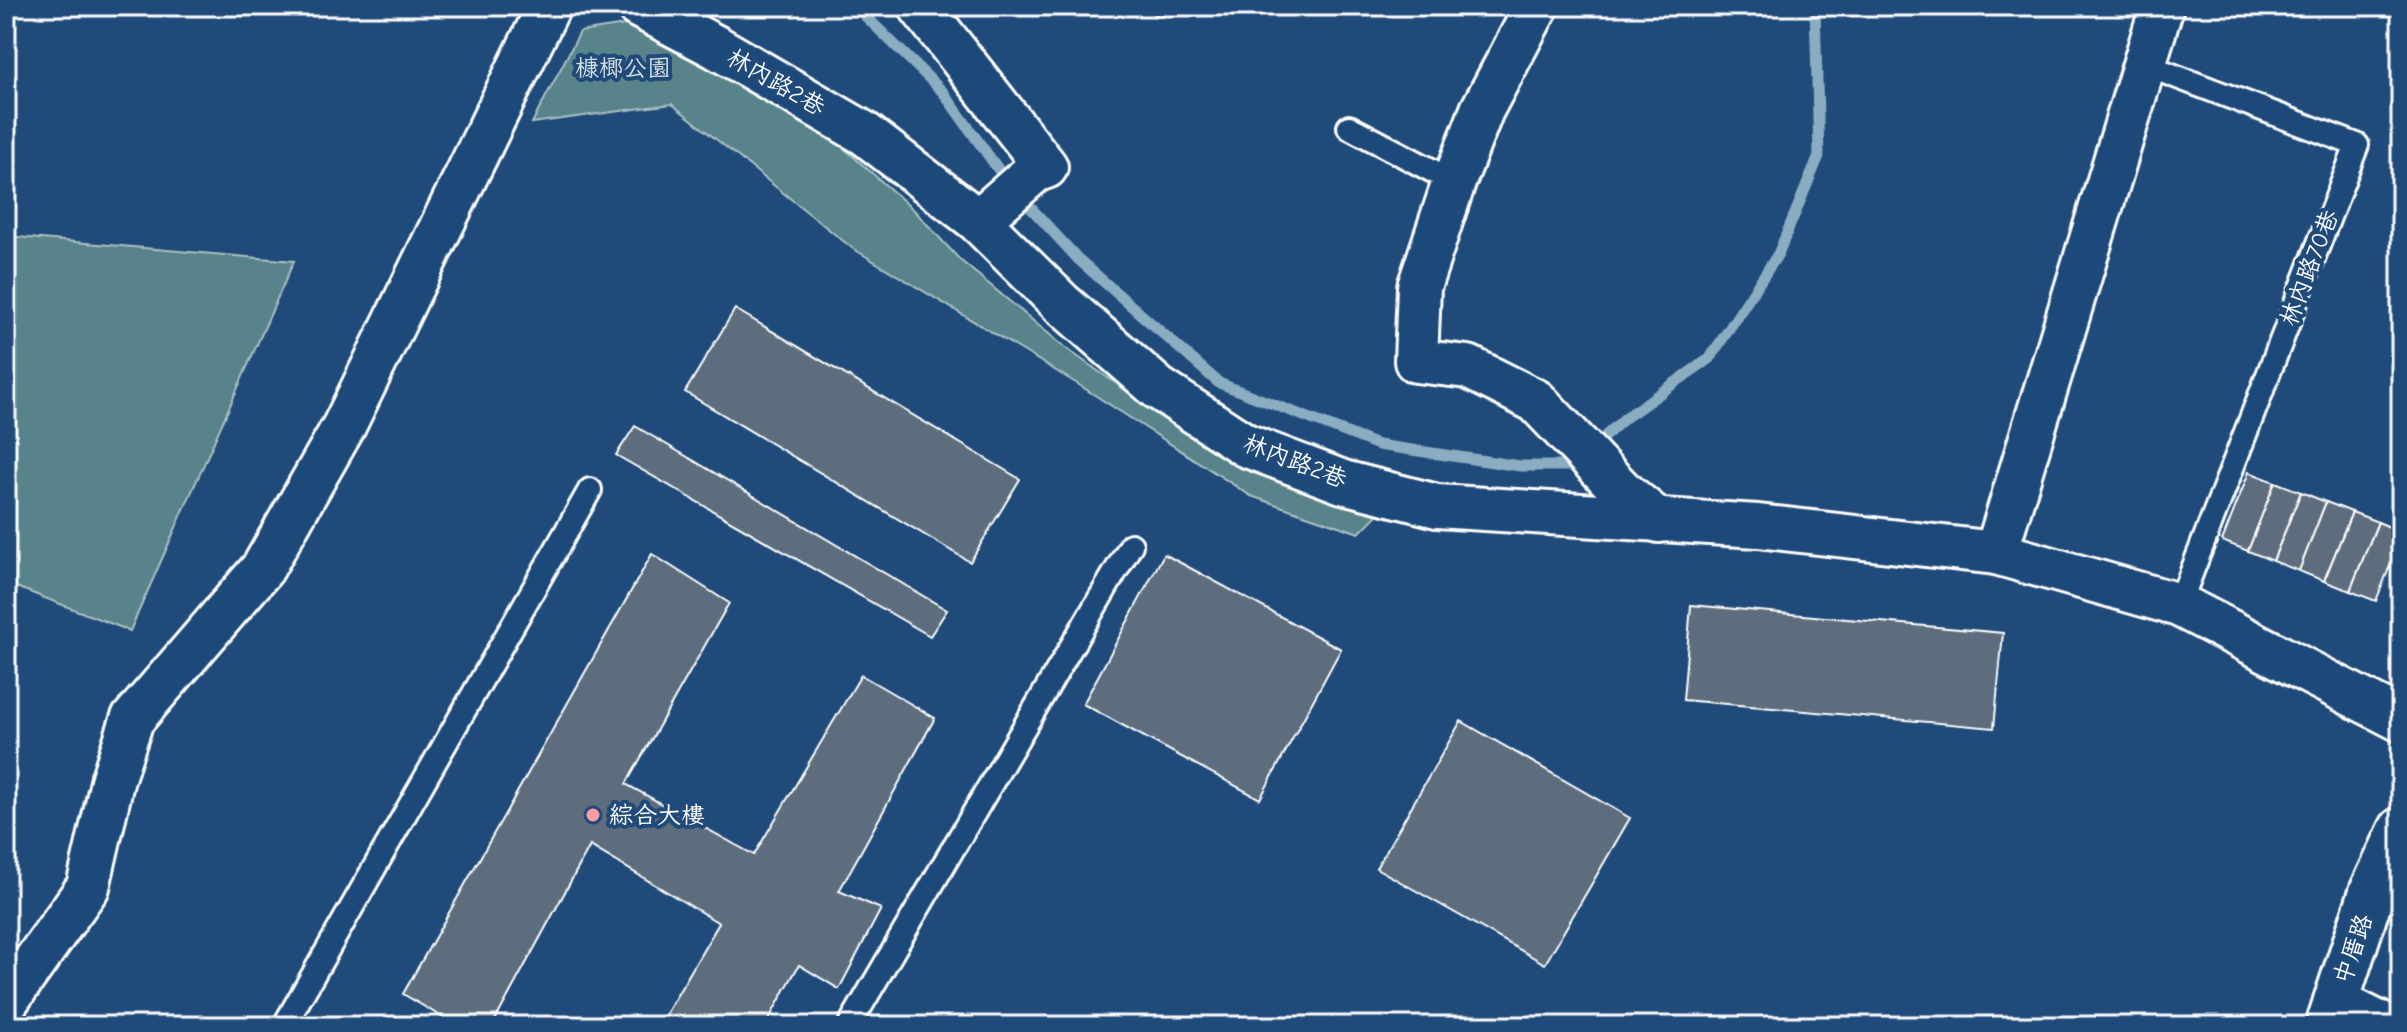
<svg xmlns="http://www.w3.org/2000/svg" width="2407" height="1032" viewBox="0 0 2407 1032" font-family="'Comic Neue','LXGW WenKai TC',sans-serif">
	<rect width="100%" height="100%" fill="#1f4a7a"/>
	<filter id="ink" filterUnits="userSpaceOnUse"><feTurbulence type="fractalNoise" baseFrequency=".0125" numOctaves="2"/><feDisplacementMap in="SourceGraphic" scale="16" xChannelSelector="R" yChannelSelector="G"/><feConvolveMatrix kernelMatrix="1 2 1 2 8 2 1 2 1" color-interpolation-filters="sRGB"/></filter>
	<g filter="url(#ink)">
		<!-- green -->
		<g fill="#59838a" stroke="#acc1c4" stroke-width="2">
			<polygon points="631,24 796,106 914,210 960,260 1067,349 1169,421 1276,477 1380,512 1359,533 1251,496 1076,383 852,248 672,104 532,123 580,32"/>
			<polygon points="6,236 294,261 130,631 6,583"/>
		</g>
		<g fill="none" stroke-linecap="round" stroke-linejoin="round">
			<!-- stream -->
			<g stroke="#8badc1" stroke-width="11">
				<polyline points="855,6 943,92 1008,183"/>
				<polyline points="1020,196 1078,259 1219,383 1378,445 1520,466 1573,466 1580,459"/>
				<polyline points="1593,447 1625,418 1710,358 1778,254 1819,156 1815,6"/>
			</g>
		</g>
		<!-- building -->
		<g fill="#5d6d7d" stroke="#fff" stroke-width="2">
			<polygon points="1134,6 1166,6 1162,17"/>
			<polygon points="735,309 1020,479 970,562 685,392"/>
			<polygon points="635,426 947,610 930,636 616,455"/>
			<polygon points="2249,472 2275,482 2248,551 2222,541"/>
			<polygon points="2275,482 2301,492 2273,561 2248,551"/>
			<polygon points="2301,492 2326,502 2299,571 2273,561"/>
			<polygon points="2326,502 2352,512 2324,581 2299,571"/>
			<polygon points="2352,512 2378,522 2350,591 2324,581"/>
			<polygon points="2378,522 2401,532 2401,538 2376,601 2350,591"/>
			<polygon points="652,554 729,603 626,784 754,855 861,675 935,718 839,891 881,909 839,989 799,965 765,1026 659,1026 719,923 590,846 492,1026 457,1026 403,994"/>
			<polygon points="1164,554 1341,649 1260,799 1083,704"/>
			<polygon points="1691,605 2003,633 1994,728 1683,700"/>
			<polygon points="1461,721 1630,818 1545,964 1376,868"/>
		</g>
		<g fill="none" stroke-linecap="round" stroke-linejoin="round">
			<!-- lane casing -->
			<g stroke="#fff" stroke-width="28">
				<g id="lane">
					<polyline points="2143,64 2357,145 2179,605"/>
					<polyline points="1349,127 1454,182"/>
					<polyline points="284,1026 590,490"/>
					<polyline points="849,1026 1131,545"/>
				</g>
			</g>
			<!-- street casing -->
			<g stroke="#fff" stroke-width="48">
				<g id="street">
					<polyline points="638,6 716,47 864,133 978,221 1061,303 1158,388 1245,445 1343,482 1437,506 1758,526 1996,553 2179,605 2401,720"/>
					<polyline points="920,6 1046,167 1035,171 978,221"/>
					<polyline points="1537,6 1482,110 1454,182 1419,287 1416,361 1468,367 1536,401 1621,490 1659,521"/>
					<polyline points="1996,553 2162,6"/>
					<polyline points="2335,1001 2385,1026"/>
					<polyline points="6,1002 88,887 113,778 132,720 263,568 344,426 549,6"/>
				</g>
			</g>
			<!-- secondary casing -->
			<g stroke="#fff" stroke-width="50">
				<polyline id="secondary" points="2328,1026 2372,892 2401,830"/>
			</g>
			<!-- lane -->
			<use href="#lane" stroke="#1f4a7a" stroke-width="22"/>
			<!-- street -->
			<use href="#street" stroke="#1f4a7a" stroke-width="42"/>
			<!-- secondary -->
			<use href="#secondary" stroke="#1f4a7a" stroke-width="44"/>
		</g>
	</g>
	<!-- markers -->
	<circle fill="#ff9aa2" stroke="#1f4a7a" stroke-width="3" cx="593" cy="815" r="8"/>
	<g text-anchor="middle" stroke-width="8" stroke-linejoin="round" paint-order="stroke">
		<!-- park labels -->
		<g font-size="24" fill="#d6e0e2" stroke="#1f4a7a">
			<text x="623" y="76">槺榔公園</text>
		</g>
		<!-- street labels -->
		<g font-size="24" fill="#fff" stroke="#1f4a7a">
			<text transform="translate(776 82) rotate(30)" y="8">林內路2巷</text>
			<text transform="translate(2309 268) rotate(-69)" y="8">林內路70巷</text>
			<text transform="translate(1295 461) rotate(21)" y="8">林內路2巷</text>
			<text transform="translate(2353 949) rotate(-71)" y="8">中厝路</text>
		</g>
		<!-- poi labels -->
		<g font-size="24" fill="#fff" stroke="#1f4a7a" text-anchor="start">
			<text x="609" y="823">綜合大樓</text>
		</g>
	</g>
	<!-- margin -->
	<rect width="2407" height="1032" fill="none" stroke="#1f4a7a" stroke-width="32"/>
	<rect x="16" y="16" width="2375" height="1000" fill="none" stroke="#fff" stroke-width="3" filter="url(#ink)"/>
</svg>
